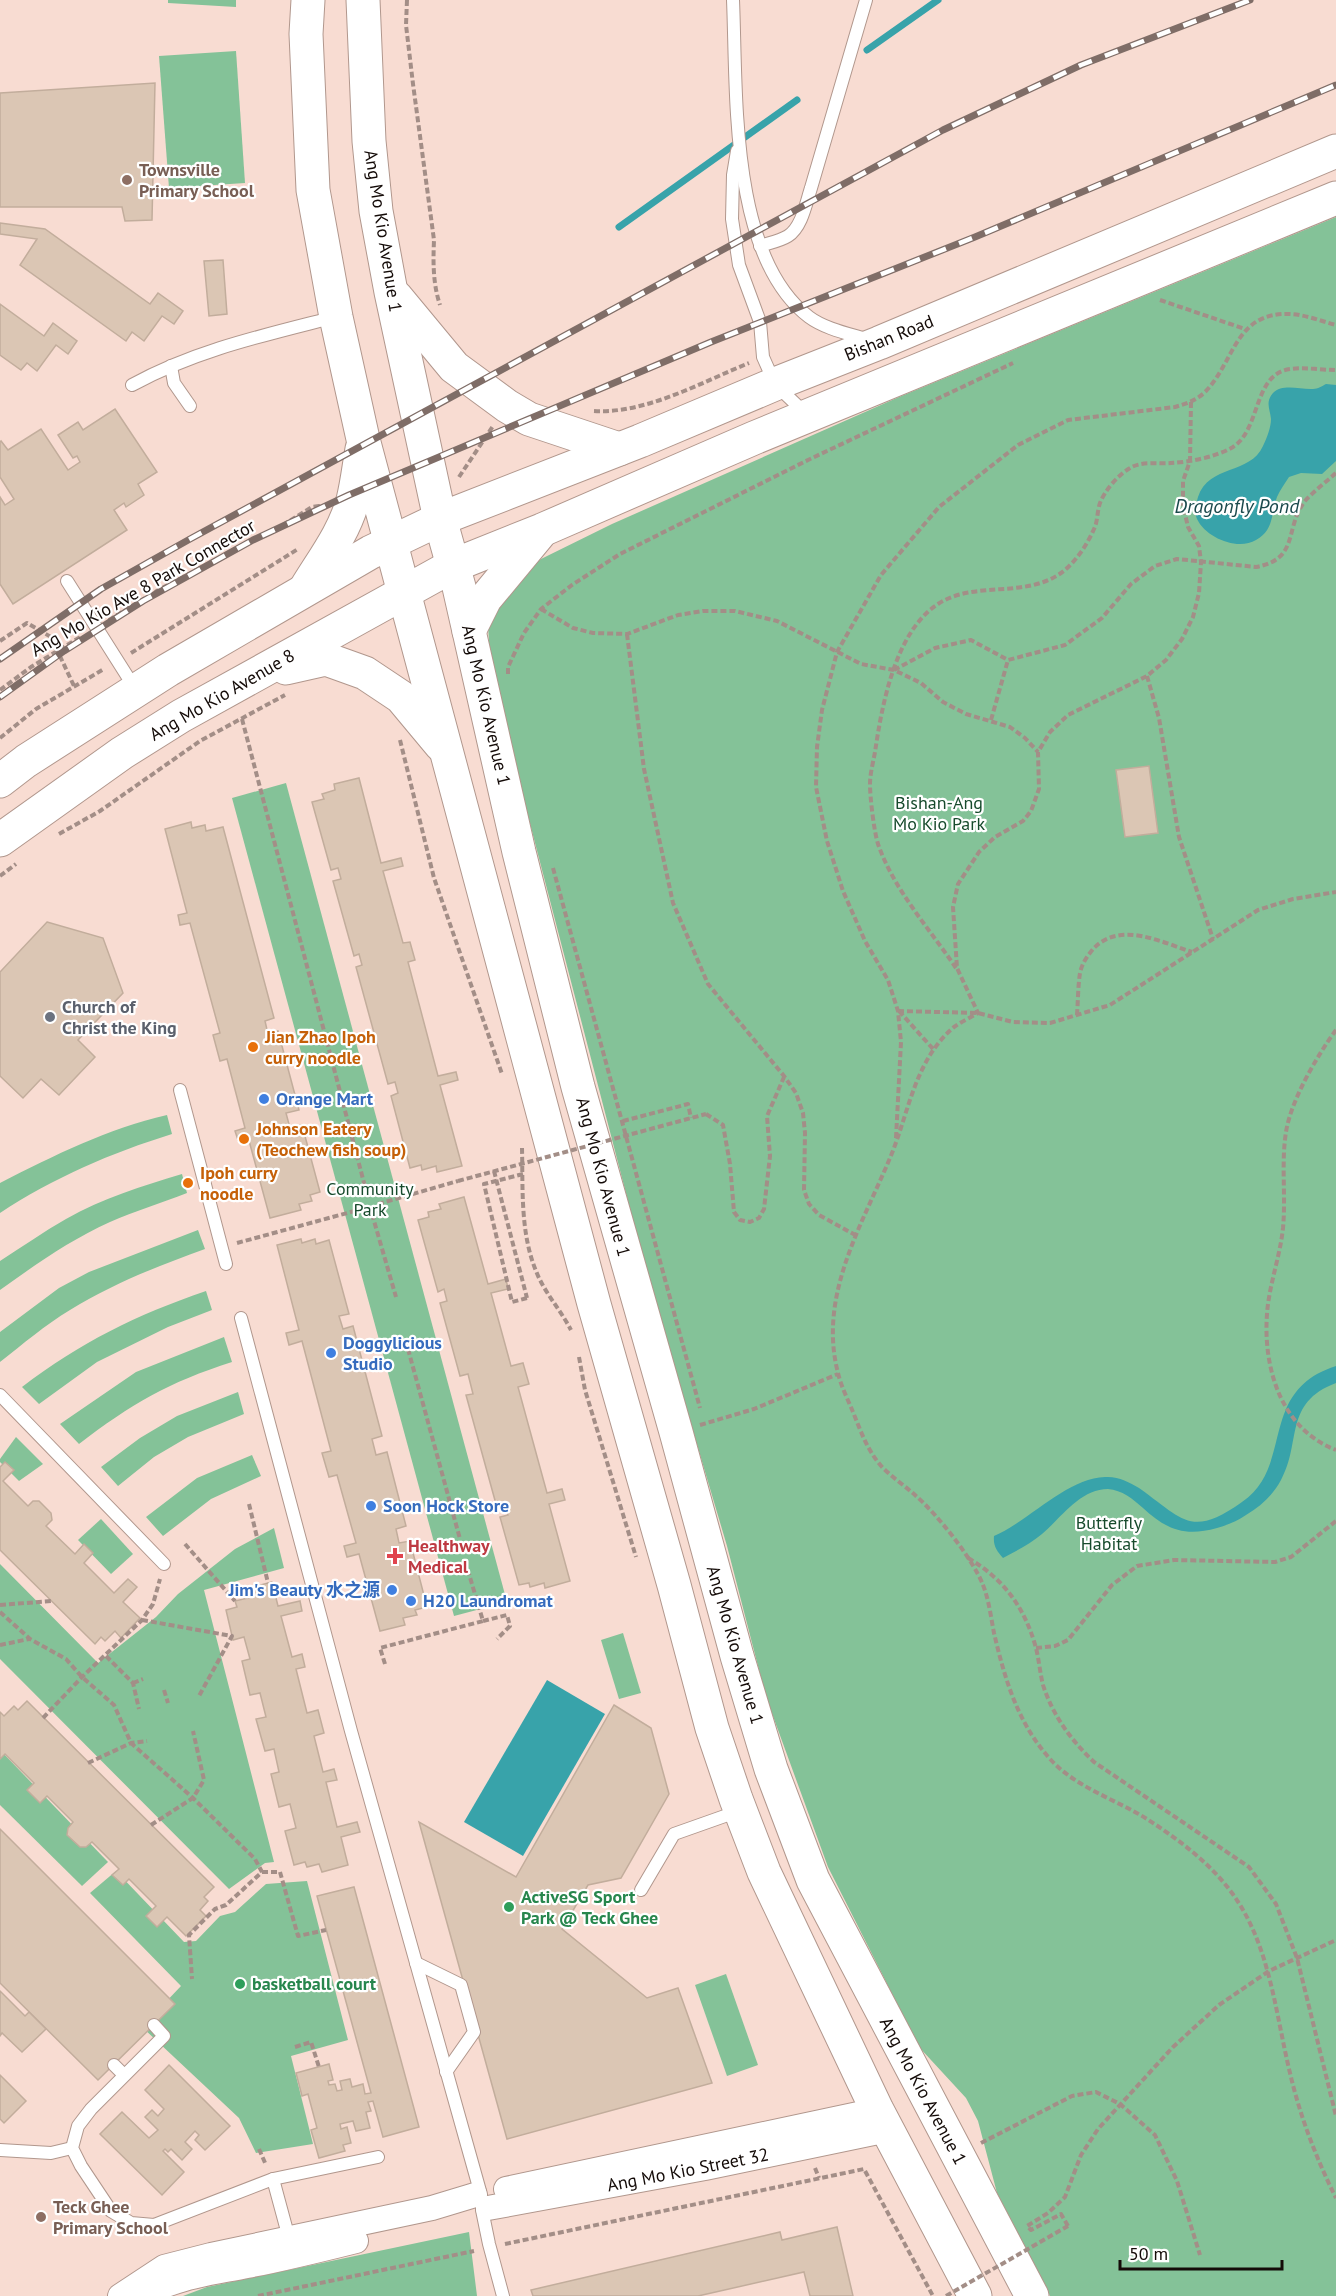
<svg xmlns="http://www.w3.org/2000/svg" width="1336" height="2296" viewBox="0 0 1336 2296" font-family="'PT Sans','Noto Sans SC',sans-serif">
	<rect width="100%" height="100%" fill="#f8dcd2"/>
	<!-- green -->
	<g fill="#84c298">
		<polygon points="168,0 236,0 236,7 168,3"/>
		<polygon points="236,51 245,183 169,188 159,56"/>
		<polygon points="1336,217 1336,2296 1050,2296 997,2193 978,2121 966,2098 919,2047 828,1867 766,1697 727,1546 649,1282 520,785 489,643 487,605 508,583 541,559 612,524 899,397"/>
		<polygon points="286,783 507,1602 454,1616 232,798"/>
		<path d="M167 1115 172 1134C111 1153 53 1178 0 1213V1183C55 1155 107 1129 167 1115Z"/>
		<path d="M182 1174 187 1193C161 1203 135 1211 110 1222 70 1240 35 1265 0 1290V1261C22 1247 43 1232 66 1219 103 1198 142 1186 182 1174Z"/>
		<path d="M198 1230 205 1249C158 1266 112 1284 70 1310 45 1325 23 1344 0 1362V1332L59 1288 89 1272Z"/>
		<path d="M206 1291 212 1310 168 1327 97 1362 39 1404 22 1387C81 1342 136 1315 206 1291Z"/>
		<path d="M224 1337 232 1362C169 1382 131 1404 79 1444L60 1424 136 1372Z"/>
		<polygon points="238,1392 244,1414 188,1437 154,1457 118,1486 101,1467 140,1438 177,1416"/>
		<polygon points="16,1437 43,1464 19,1481 0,1462 0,1459"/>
		<polygon points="252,1455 261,1476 211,1499 163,1536 146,1517 197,1478"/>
		<polygon points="101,1519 133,1554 111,1574 78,1540"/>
		<polygon points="274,1528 284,1568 204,1590 274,1862 265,1863 229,1889 0,1659 0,1564 98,1663 156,1617 178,1594 235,1549"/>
		<polygon points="623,1633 641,1693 619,1699 601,1640"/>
		<polygon points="0,1750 108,1862 82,1886 0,1805"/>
		<polygon points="116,1871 184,1942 196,1941 220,1916 235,1912 266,1884 307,1881 348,2040 291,2056 313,2144 256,2153 239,2118 142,2027 181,1986 90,1893"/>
		<polygon points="726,1974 758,2065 727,2076 695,1985"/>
		<polygon points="469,2232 477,2296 183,2296 207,2287"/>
	</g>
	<!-- water -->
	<g fill="#38a3aa">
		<path d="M1326 384 1336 385V461L1322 474 1301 473 1289 477C1285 483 1280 490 1277 497 1271 514 1274 530 1256 540 1238 551 1206 538 1197 519 1194 512 1196 504 1198 497 1209 464 1250 475 1263 446 1267 438 1271 427 1271 419 1270 409 1265 402 1273 393 1283 383 1301 390 1313 389 1318 389 1322 386 1326 384Z"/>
		<path d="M1336 1366V1383C1283 1403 1302 1442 1281 1480 1273 1495 1261 1506 1246 1515 1238 1521 1227 1525 1217 1528 1185 1537 1167 1530 1143 1508 1133 1499 1122 1490 1108 1489 1080 1489 1061 1518 1042 1534 1030 1544 1016 1551 1003 1558 997 1551 993 1546 994 1536 1029 1521 1067 1478 1105 1477 1118 1476 1129 1482 1139 1488 1184 1520 1191 1538 1242 1502 1295 1466 1257 1391 1336 1366Z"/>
		<polygon points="547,1680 605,1714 523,1856 464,1822"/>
	</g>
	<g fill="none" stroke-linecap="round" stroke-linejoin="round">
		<!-- stream -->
		<g stroke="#38a3aa" stroke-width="7">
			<polyline points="867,50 938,0"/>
			<polyline points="619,227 797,100"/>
		</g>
	</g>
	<!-- building -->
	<g fill="#dbc6b4" stroke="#c2ad9c" stroke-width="1.5">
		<polygon points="155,83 152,220 125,221 122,207 0,207 0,93"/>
		<polygon points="0,223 45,229 150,304 158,293 183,311 174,324 162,316 144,341 132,332 126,341 20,265 37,239 0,234"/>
		<polygon points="223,260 227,314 209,316 204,261"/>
		<polygon points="0,304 44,336 53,323 77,341 68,354 56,345 37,371 27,363 21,370 0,355"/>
		<polygon points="115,409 157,472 138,484 144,495 126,507 124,503 114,510 127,530 13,604 0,584 0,497 5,505 14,499 0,477 0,442 1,441 8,450 41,429 68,470 80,462 77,456 73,458 58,435 78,422 83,430"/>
		<polygon points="1149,766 1158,833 1125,837 1116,770"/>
		<polygon points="359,778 381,863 401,858 403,866 383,871 403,943 410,942 415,960 408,962 438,1076 456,1072 458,1080 440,1085 462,1166 437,1172 436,1166 422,1170 421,1165 410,1168 391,1096 398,1093 395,1082 388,1084 356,967 362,965 359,954 354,956 333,881 341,879 338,868 331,870 312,802 324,799 322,794 335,790 334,784"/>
		<polygon points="191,822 192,828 205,825 206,831 223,827 274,1018 265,1021 268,1034 278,1031 299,1110 286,1113 290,1128 302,1125 320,1192 310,1195 312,1201 299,1204 301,1210 270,1218 248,1137 238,1140 235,1131 245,1128 227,1059 220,1061 213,1035 220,1033 190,923 180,925 178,915 187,913 165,829"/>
		<polygon points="47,922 103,938 123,993 78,1040 95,1057 59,1095 41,1079 23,1098 0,1076 0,972"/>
		<polygon points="464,1197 488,1284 506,1279 508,1289 491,1293 511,1366 523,1363 529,1384 518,1387 547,1493 562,1489 565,1500 549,1504 570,1581 545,1588 544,1583 530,1587 529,1583 519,1585 500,1517 508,1515 504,1502 496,1504 466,1395 473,1394 468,1374 460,1376 440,1303 447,1301 444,1289 438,1292 418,1220 429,1217 428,1212 441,1209 439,1204"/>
		<polygon points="301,1239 302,1243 315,1239 316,1244 329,1240 349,1314 339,1316 343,1329 353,1326 382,1436 372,1439 376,1455 387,1452 406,1526 396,1529 399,1543 410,1541 427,1607 415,1610 417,1615 403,1618 405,1625 380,1631 359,1554 347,1557 344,1546 356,1543 337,1475 329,1477 322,1453 331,1451 302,1341 289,1345 286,1333 299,1330 277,1245"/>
		<polygon points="5,1462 14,1470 3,1481 28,1506 33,1501 39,1501 51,1513 52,1520 46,1526 75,1554 84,1544 93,1553 84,1563 114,1593 128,1579 137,1587 123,1602 140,1618 121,1638 115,1631 105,1641 101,1637 95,1644 0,1550 0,1467"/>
		<polygon points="272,1582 278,1606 300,1601 302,1611 281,1616 292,1657 302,1654 305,1667 296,1669 307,1713 318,1710 324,1733 314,1736 323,1772 334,1769 337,1780 326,1782 337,1827 357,1822 360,1832 341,1837 348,1865 322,1872 319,1864 307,1867 305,1862 294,1865 285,1831 296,1828 290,1804 279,1807 271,1774 279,1772 274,1749 265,1751 256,1719 266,1717 260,1693 250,1695 242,1661 250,1659 244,1637 233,1640 226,1610 237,1607 235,1601 248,1598 246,1589"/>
		<polygon points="27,1701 214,1887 204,1897 208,1901 200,1910 206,1916 186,1936 167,1917 157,1927 146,1916 156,1906 129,1879 123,1885 112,1875 119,1869 92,1842 86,1847 80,1847 67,1835 68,1828 73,1822 47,1796 40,1803 27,1790 34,1783 5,1754 0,1759 0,1712 4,1716 14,1706 18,1710"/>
		<polygon points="614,1705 651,1728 669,1794 621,1878 588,1885 562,1929 647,1998 678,1988 712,2083 507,2139 419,1822 516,1877"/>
		<polygon points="0,1829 175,2004 98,2080 0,1983"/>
		<polygon points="354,1887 419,2127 383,2137 373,2101 368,2102 371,2111 366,2112 370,2128 356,2131 353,2121 340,2124 341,2129 347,2127 351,2143 343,2145 345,2151 319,2158 311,2130 317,2128 308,2094 302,2096 296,2073 329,2064 333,2080 328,2081 329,2085 335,2084 337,2091 342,2090 340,2081 350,2079 352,2087 363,2084 365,2094 371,2093 317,1896"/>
		<polygon points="0,1991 25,2016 29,2012 46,2029 22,2052 2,2033 0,2036"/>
		<polygon points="169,2065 230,2126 205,2150 195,2140 199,2135 195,2131 185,2142 192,2149 182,2160 171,2149 168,2152 165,2149 163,2151 184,2172 162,2195 100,2134 122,2112 149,2138 158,2130 145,2117 152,2110 158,2116 164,2109 145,2090"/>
		<polygon points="0,2075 26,2101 4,2123 0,2119"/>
		<polygon points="837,2227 853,2296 810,2296 804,2272 698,2296 533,2296 531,2290 780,2232 782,2240"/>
	</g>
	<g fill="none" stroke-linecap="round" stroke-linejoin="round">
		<!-- service casing -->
		<g stroke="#b1978d" stroke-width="14">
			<g id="service">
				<path d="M733 0C737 92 729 256 809 317 825 329 850 334 869 340"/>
				<polyline points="737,151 733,175 732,219 739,265 760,322 763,357 775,384 806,414"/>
				<path d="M760 246C769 243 780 241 788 236 802 227 806 203 811 188L866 0"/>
				<polyline points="171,366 174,383 190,406"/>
				<path d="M132 385C196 350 265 335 335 317"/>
				<polyline points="67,581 136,690"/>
				<polyline points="180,1090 226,1264"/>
				<polyline points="241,1318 351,1731 480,2191"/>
				<polyline points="0,1395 164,1564"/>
				<polyline points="641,1890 674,1834 739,1811"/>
				<polyline points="416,1963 461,1985 474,2032 446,2072"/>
				<polyline points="154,2025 164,2036 91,2109 78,2126 72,2148 81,2166 111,2211 131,2223 154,2225 273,2179 378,2157"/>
				<polyline points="114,2065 124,2075"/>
				<polyline points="0,2150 51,2153 72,2148"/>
				<polyline points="273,2179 290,2242"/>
				<polyline points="482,2210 489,2244 503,2296"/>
			</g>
		</g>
		<!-- minor casing -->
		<g stroke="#b1978d" stroke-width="26">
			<g id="minor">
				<polyline points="506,2189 877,2110"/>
				<polyline points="488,2208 705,2168 888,2130"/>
				<polyline points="120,2296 164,2267 211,2255 432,2208 475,2195"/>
				<path d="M144 2296C174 2277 213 2273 247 2266 284 2259 320 2250 356 2241"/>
			</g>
		</g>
		<!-- primary casing -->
		<g stroke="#b1978d" stroke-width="35">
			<g id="primary">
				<polyline points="308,0 306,34 313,190 336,317 363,439 594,1304 674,1585 712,1728 736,1799 764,1872 877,2110 975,2296"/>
				<polyline points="363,0 369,141 376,211 391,292 440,519 459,587 519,852 578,1087 676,1432 737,1656 771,1769 813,1880 1032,2296"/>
				<polyline points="396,297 454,367 507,406 529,419 619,449"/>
				<path d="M306 588C323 560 344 533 353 500 357 484 359 466 362 449"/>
				<polyline points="469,631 485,599 539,534"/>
				<polyline points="286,668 326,659 365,673 401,697 441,745"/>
				<polyline points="0,781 26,761 168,670 371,552 440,519 640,441 775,384 879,343 1336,151"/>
				<polyline points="0,840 122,753 181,716 452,566 542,530 754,438 1336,198"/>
			</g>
		</g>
		<!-- path -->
		<g stroke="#a38e87" stroke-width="4" stroke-dasharray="6 3" stroke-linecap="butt">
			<path d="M407 0 406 25 413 84 434 240C433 263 433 284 440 305"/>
			<polyline points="1160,300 1245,329"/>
			<path d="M1191 402 1190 461 1183 481V505L1188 527 1199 546 1201 562 1199 593 1193 617 1182 639 1166 660 1147 676 1068 715 1050 732 1038 752 1039 789 1031 811 1023 821 995 837 979 852 958 884 953 907 957 968 978 1013C971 1017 961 1022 954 1027 914 1061 909 1113 890 1158 861 1227 818 1296 838 1373 841 1386 848 1400 853 1412 861 1432 868 1452 883 1468 893 1478 905 1486 915 1495 937 1514 973 1559 983 1585 989 1600 991 1618 994 1633 1005 1680 1018 1724 1051 1760 1077 1788 1115 1799 1147 1819 1178 1839 1210 1863 1232 1893 1270 1945 1275 2011 1290 2073 1300 2116 1316 2158 1336 2198"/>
			<path d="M594 411C646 414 702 382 749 363"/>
			<polyline points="459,477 493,426"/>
			<polyline points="541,609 573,628 593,633 627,634 678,615 703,611 735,611 777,621 861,664 894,670 921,683 943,702 966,714 1010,727 1025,738 1038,752"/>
			<polyline points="109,620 160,589 283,525 312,507 319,506 323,508"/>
			<polyline points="627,634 644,769 673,903 708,984 784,1076 796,1093 803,1113 805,1133 804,1190 809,1204 819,1215 857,1236"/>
			<polyline points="0,641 27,623 51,637 74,686"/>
			<polyline points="131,653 298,549"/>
			<path d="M894 670 935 648 971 640 1008 660 1065 645 1102 618 1131 584 1155 566 1177 559 1256 567C1300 559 1284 528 1305 501 1314 491 1326 482 1336 473"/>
			<polyline points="508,674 508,667 524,633 541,609 572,585 620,554 808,460 1013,363"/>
			<polyline points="1147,676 1159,718 1179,837 1213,939"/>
			<polyline points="0,690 31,667 82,636"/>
			<polyline points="242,719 368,1198"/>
			<polyline points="991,720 1008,660"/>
			<polyline points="0,738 36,709 104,669"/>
			<polyline points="400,740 434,878 502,1074"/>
			<polyline points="59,834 100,811 200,741 285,695"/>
			<polyline points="553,868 700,1408"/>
			<polyline points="0,876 16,864"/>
			<path d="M956 968C929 928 894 890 878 844 874 831 870 798 870 784 870 774 873 763 875 752 882 705 895 632 938 604 975 580 1024 599 1061 573 1075 563 1087 545 1094 529 1098 521 1097 511 1100 503 1105 490 1118 475 1130 468 1141 461 1158 464 1171 463 1190 462 1216 457 1233 447 1261 429 1253 374 1290 369 1305 367 1321 370 1336 370"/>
			<polyline points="898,1011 978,1013 1013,1022 1050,1023 1110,1005 1258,910 1293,899 1336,892"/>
			<polyline points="899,1011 934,1050"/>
			<path d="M1077 1015C1078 1001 1078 986 1080 973 1082 963 1088 955 1094 948 1121 921 1161 942 1192 952"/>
			<path d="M1336 1030C1317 1056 1291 1100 1286 1132 1281 1164 1286 1196 1283 1228 1280 1257 1269 1285 1267 1314 1263 1368 1281 1429 1336 1450"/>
			<polyline points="706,1114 723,1125 730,1164 734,1212 740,1220 750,1222 759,1218 764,1209 770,1156 767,1116 784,1077"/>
			<polyline points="623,1121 688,1104 691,1118"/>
			<path d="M896 1138 901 1042 898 1011 888 980 865 941 843 891 827 841 816 787 817 747 822 710 837 652 881 575 939 507 1018 445 1068 420 1175 407C1185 404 1195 401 1204 393 1235 363 1234 311 1291 314 1306 315 1321 321 1336 325"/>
			<path d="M522 1148C523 1188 520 1232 536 1271 544 1292 560 1309 571 1330"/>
			<polyline points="523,1174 484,1184 512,1302 527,1298"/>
			<polyline points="378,1204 458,1181"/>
			<polyline points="372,1214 396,1297"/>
			<polyline points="237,1243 362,1209"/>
			<polyline points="408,1349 460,1539"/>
			<polyline points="579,1357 585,1390 636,1557"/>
			<polyline points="700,1425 754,1409 838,1374"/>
			<polyline points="249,1504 268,1583"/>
			<polyline points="185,1544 235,1601"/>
			<path d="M968 1558C1004 1579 1025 1608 1036 1648 1039 1660 1040 1673 1043 1685 1053 1716 1071 1740 1094 1762L1249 1867 1276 1904 1297 1958 1336 2116"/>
			<polyline points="0,1605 51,1601"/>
			<polyline points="0,1612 30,1639 66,1659 82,1677 114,1705 131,1743 193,1798 255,1859 262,1872 226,1905 215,1909 189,1935 192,1979"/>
			<polyline points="142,1620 232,1636 199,1696"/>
			<polyline points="483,1621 507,1615 510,1626 497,1639"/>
			<polyline points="0,1645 29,1639"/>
			<polyline points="1036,1648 1055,1646 1068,1640 1112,1585 1137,1566 1174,1560 1275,1562 1291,1557 1336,1521"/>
			<polyline points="106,1656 133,1683 139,1709"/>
			<polyline points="385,1664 380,1648 483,1621 469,1574"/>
			<polyline points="133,1683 143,1679"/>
			<polyline points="164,1690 168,1703"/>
			<polyline points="43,1718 82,1677 142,1620 153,1604 160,1579"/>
			<polyline points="88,1763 131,1743 147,1741"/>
			<polyline points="151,1825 193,1798 204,1780 193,1731"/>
			<polyline points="262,1872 280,1872 298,1936 326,1930"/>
			<polyline points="295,2047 311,2042 319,2067"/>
			<polyline points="981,2143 1072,2096 1096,2092 1120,2104 1155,2135 1177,2181 1200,2255"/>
			<polyline points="259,2149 266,2165"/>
			<polyline points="815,2168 819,2178"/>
			<polyline points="1068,2226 1061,2214 1031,2230 1027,2226 1048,2213 1065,2197 1081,2155 1098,2129 1173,2047 1219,2005 1269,1971 1336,1940"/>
			<polyline points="505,2244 864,2169 933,2296"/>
			<polyline points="258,2296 474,2251"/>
		</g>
		<!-- service -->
		<use href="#service" stroke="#fff" stroke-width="12"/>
		<!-- minor -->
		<use href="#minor" stroke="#fff" stroke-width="24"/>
		<!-- primary -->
		<use href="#primary" stroke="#fff" stroke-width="33"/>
		<!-- rail casing -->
		<g stroke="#7f6d67" stroke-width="7">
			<g id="rail">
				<polyline points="0,659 101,589 190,539 943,130 1081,65 1250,0"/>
				<polyline points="0,697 64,651 143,601 253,540 349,495 711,342 975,237 1336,85"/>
			</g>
		</g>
		<!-- rail -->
		<use href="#rail" stroke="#fff" stroke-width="4.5" stroke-dasharray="14" stroke-linecap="butt"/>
		<!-- path-bridge -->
		<g stroke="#a38e87" stroke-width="4" stroke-dasharray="6 3" stroke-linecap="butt">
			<polyline points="494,1171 527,1298"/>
			<polyline points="458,1181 706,1114"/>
			<polyline points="946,2296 1068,2226"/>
		</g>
	</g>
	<!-- markers -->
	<g fill="#8d6e63" stroke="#fff" stroke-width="2">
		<circle cx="127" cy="180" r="6"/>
		<circle cx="41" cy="2217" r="6"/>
	</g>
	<circle fill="#6b7280" stroke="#fff" stroke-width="2" cx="50" cy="1017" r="6"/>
	<g fill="#e8710a" stroke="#fff" stroke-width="2">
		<circle cx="253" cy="1047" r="6"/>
		<circle cx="244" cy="1139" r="6"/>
		<circle cx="188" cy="1183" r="6"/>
	</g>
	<g fill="#3f7fe0" stroke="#fff" stroke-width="2">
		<circle cx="264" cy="1099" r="6"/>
		<circle cx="331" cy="1353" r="6"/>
		<circle cx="371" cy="1506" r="6"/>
		<circle cx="392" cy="1590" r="6"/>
		<circle cx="411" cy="1601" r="6"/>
	</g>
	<path fill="#e0444e" stroke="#fff" stroke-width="2" d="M392 1547h6v6h6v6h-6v6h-6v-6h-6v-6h6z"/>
	<g fill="#2e9e5b" stroke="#fff" stroke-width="2">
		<circle cx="509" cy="1907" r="6"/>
		<circle cx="240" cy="1984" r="6"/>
	</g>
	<g text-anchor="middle" stroke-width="4.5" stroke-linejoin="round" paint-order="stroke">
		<!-- education labels -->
		<g font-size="18" font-weight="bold" fill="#785e54" stroke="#fff" text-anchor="start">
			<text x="139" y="176">Townsville<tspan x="139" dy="21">Primary School</tspan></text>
			<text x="53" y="2213">Teck Ghee<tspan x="53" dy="21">Primary School</tspan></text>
		</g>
		<!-- street labels -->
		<g font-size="18" fill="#140b08" stroke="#fff">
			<text transform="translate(383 231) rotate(81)" y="6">Ang Mo Kio Avenue 1</text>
			<text transform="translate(889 338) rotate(-22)" y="6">Bishan Road</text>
			<text transform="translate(143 588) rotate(-30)" y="6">Ang Mo Kio Ave 8 Park Connector</text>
			<text transform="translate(222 695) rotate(-30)" y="6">Ang Mo Kio Avenue 8</text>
			<text transform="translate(486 705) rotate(77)" y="6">Ang Mo Kio Avenue 1</text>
			<text transform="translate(603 1177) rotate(75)" y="6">Ang Mo Kio Avenue 1</text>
			<text transform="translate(735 1645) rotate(74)" y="6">Ang Mo Kio Avenue 1</text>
			<text transform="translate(923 2091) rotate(62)" y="6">Ang Mo Kio Avenue 1</text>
			<text transform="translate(688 2170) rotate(-11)" y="6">Ang Mo Kio Street 32</text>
		</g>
		<!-- park labels -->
		<g font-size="18" fill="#174b2d" stroke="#fff">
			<text x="939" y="809">Bishan-Ang<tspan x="939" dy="21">Mo Kio Park</tspan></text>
			<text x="370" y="1195">Community<tspan x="370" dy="21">Park</tspan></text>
			<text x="1109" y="1529">Butterfly<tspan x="1109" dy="21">Habitat</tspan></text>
		</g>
		<!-- worship labels -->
		<g font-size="18" font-weight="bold" fill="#5b616d" stroke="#fff" text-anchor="start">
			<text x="62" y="1013">Church of<tspan x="62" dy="21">Christ the King</tspan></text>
		</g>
		<!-- food labels -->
		<g font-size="18" font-weight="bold" fill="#c56008" stroke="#fff" text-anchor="start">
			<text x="265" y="1043">Jian Zhao Ipoh<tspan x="265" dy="21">curry noodle</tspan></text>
			<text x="256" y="1135">Johnson Eatery<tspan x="256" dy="21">(Teochew fish soup)</tspan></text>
			<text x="200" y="1179">Ipoh curry<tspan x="200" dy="21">noodle</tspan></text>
		</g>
		<!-- shop labels -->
		<g font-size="18" font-weight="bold" fill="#366cbe" stroke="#fff" text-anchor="start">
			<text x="276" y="1105">Orange Mart</text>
			<text x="343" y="1349">Doggylicious<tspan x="343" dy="21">Studio</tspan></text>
			<text x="383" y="1512">Soon Hock Store</text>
			<text x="380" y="1596" text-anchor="end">Jim's Beauty 水之源</text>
			<text x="423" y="1607">H20 Laundromat</text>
		</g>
		<!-- health labels -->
		<g font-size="18" font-weight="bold" fill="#be3a42" stroke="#fff" text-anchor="start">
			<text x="408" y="1552">Healthway<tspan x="408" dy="21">Medical</tspan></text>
		</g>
		<!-- leisure labels -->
		<g font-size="18" font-weight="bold" fill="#27864d" stroke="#fff" text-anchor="start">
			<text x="521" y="1903">ActiveSG Sport<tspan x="521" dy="21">Park @ Teck Ghee</tspan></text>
			<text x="252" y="1990">basketball court</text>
		</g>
		<!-- water labels -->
		<g font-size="20" font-style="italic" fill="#1a494c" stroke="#fff">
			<text x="1237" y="513">Dragonfly Pond</text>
		</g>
	</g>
	<!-- scale -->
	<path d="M1120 2260v9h162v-9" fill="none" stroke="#140b08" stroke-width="3"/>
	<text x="1129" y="2260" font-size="18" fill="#140b08" stroke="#ffffff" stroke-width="4.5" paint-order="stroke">50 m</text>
</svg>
